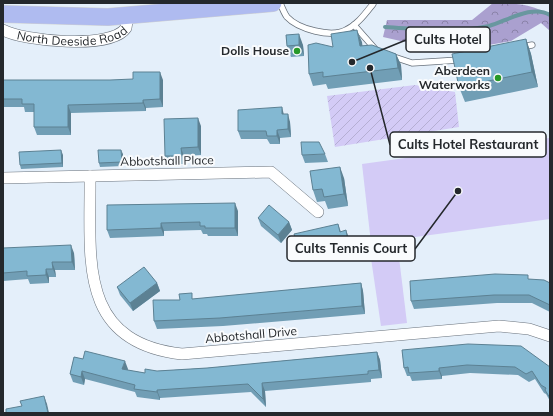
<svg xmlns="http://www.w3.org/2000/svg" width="553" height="416" viewBox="0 0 553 416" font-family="Mulish,sans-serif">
	<defs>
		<pattern id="forest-crowns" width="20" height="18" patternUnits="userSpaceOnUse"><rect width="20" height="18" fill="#aaa0cf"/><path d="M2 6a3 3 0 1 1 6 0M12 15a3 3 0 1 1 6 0" fill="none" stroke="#8a82a8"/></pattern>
		<pattern id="garden-furrows" width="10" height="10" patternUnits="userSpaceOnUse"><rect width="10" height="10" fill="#d3cbf6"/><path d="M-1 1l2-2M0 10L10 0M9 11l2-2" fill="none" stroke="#b5aed3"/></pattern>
	</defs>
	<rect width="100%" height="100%" fill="#e4effa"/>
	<!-- green -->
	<g fill="#d3cbf6">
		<polygon points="549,138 550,219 371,243 362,164"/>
		<polygon points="397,241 407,323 381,326 369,245"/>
	</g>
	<!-- forest -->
	<path fill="url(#forest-crowns)" d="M493 3C514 3 532 4 550 15V31L541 23 511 41 449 52 383 37 387 20H472Z"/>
	<!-- garden -->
	<polygon fill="url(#garden-furrows)" points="415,85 455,92 459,127 335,147 327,96"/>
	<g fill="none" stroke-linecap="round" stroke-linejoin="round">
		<!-- stream -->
		<path stroke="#69979f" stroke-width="4" d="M385 27C420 29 455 34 489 26 507 21 532 4 550 15"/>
		<!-- lane casing -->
		<g stroke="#69727c" stroke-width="7">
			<g id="lane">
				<path d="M280 3C282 7 284 13 287 17 298 29 331 38 346 30 357 25 365 14 373 4L372 3"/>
				<polyline points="354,25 376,50"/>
				<polyline points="521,47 532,45"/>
				<polyline points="391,56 412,63 459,60"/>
			</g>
		</g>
		<!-- street casing -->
		<g stroke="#69727c" stroke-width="12">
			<g id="street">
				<path id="s1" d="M3 30C23 41 111 50 126 28L128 15"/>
				<path d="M90 176C91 257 76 342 182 354L499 326 529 329 550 336"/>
				<polyline points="3,178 271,172 318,212"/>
			</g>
		</g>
		<!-- primary casing -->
		<g stroke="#cfd0d1" stroke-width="18">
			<polyline id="primary" points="3,14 108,17 273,3"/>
		</g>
		<!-- lane -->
		<use href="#lane" stroke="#fff" stroke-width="5.5"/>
		<!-- street -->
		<use href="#street" stroke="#fff" stroke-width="11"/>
		<!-- primary -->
		<use href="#primary" stroke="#afbbf0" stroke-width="17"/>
	</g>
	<!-- wall -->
	<g fill="#719eb5">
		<polygon points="286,35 303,45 304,56 291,57 287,46"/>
		<polygon points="526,39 531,54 538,87 465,102 459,87"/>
		<polygon points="362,42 362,46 396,54 401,65 402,80 328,89 326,84 313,86 309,74 333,47"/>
		<polygon points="3,80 163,80 163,107 146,108 146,111 71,113 71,135 37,135 34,127 34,112 25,112 24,107 4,107 4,118 3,118"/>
		<polygon points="284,114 290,122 291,137 280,138 280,144 270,144 267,139 241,139 238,131"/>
		<polygon points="201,126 201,155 184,156 184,164 168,164 165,156"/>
		<polygon points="123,154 123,166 100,167 99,163"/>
		<polygon points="325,154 328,162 305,163 302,155"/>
		<polygon points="63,155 63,167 21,169 20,165"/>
		<polygon points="344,178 348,206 328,209 325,201 317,202 313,190"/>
		<polygon points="238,211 238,236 208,236 207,234 203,234 201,230 164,231 164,236 110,238 107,230"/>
		<polygon points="258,218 289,222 292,230 281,243 261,226"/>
		<polygon points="338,224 341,232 349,238 351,250 310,260 308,254 301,256 298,248"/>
		<polygon points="3,248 74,253 75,270 55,270 56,277 49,277 49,283 30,284 28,279 3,281"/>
		<polygon points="529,279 550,283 550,312 532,303 497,303 414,309 411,301"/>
		<polygon points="157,283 160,291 133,311 120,295 117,287"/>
		<polygon points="361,283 363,291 365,314 223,326 157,329 154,321 180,300 194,299"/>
		<polygon points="402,350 550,367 550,401 546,394 544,393 535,379 529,382 518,375 470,373 442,376 442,379 412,381 410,376 407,376 404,368"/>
		<polygon points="377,352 380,360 382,378 371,379 371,382 265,391 266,407 251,392 160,398 160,400 137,397 135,392 85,379 84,385 73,382 70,374 74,357 128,369 127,370 145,373 157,371 207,368"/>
	</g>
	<!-- shaded-wall -->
	<g fill="#5c8193">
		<polygon points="357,30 362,42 364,58 360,46"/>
		<polygon points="299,34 303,45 304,56 299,45"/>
		<polygon points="526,39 531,54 538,87 532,72"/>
		<polygon points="396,54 401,65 402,80 398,68"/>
		<polygon points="160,72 163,80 163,107 160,99"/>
		<polygon points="143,100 146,108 146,111 143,103"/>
		<polygon points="3,105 4,107 4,118 3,116"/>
		<polygon points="68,105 71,113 71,135 68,127"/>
		<polygon points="282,107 284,115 282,114"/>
		<polygon points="288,114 290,122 291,137 288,129"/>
		<polygon points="198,118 201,126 201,155 198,147"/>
		<polygon points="277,130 280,138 280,144 277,136"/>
		<polygon points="181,148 184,156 184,164 182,156"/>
		<polygon points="61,150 63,155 63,167 62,163"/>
		<polygon points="121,150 123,154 123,166 122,162"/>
		<polygon points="340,167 344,178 348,206 344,194"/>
		<polygon points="235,203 238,211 238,236 235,228"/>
		<polygon points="289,222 292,230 281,243 278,235"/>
		<polygon points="161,223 164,231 164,236 161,228"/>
		<polygon points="346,230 349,238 351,250 348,242"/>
		<polygon points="71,245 74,253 75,270 72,262"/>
		<polygon points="52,262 55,270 56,277 53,269"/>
		<polygon points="46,269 49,277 49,283 46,275"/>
		<polygon points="157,283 160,291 133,311 130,303"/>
		<polygon points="361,283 363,291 365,314 362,306"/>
		<polygon points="377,352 380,360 382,378 379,370"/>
		<polygon points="125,361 128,369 125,377 122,369"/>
		<polygon points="439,368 442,376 442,379 439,371"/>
		<polygon points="82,371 85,379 84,385 81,377"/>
		<polygon points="262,383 265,391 266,407 263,399"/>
		<polygon points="157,390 160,398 160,400 157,392"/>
		<polygon points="44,396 47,404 49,413 48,413"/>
	</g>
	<!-- building -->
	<g fill="#83b8d2" stroke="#5c8193">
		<polygon points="357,30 360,46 372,45 396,54 398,68 323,77 323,72 309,74 308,45 316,43 333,47 331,34"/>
		<polygon points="299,34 299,45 287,46 286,35"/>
		<polygon points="526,39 532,72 459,87 452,54"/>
		<polygon points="133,72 160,72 160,99 143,100 143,103 68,105 68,127 34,127 34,104 22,104 22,99 3,99 3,80 110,80 133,79"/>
		<polygon points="282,107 282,114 288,114 288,129 277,130 277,136 267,136 266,131 238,131 238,110"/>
		<polygon points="198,118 198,147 181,148 182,156 165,156 164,119"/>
		<polygon points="301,142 319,142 325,154 302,155"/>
		<polygon points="61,150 62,163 20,165 19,152"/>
		<polygon points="98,150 121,150 122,162 99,163"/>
		<polygon points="340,167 344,194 324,197 322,189 313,190 310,171"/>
		<polygon points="235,203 235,228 205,228 205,226 200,226 200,222 161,223 161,228 107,230 107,205"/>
		<polygon points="269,205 289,222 278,235 258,218"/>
		<polygon points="338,224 340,232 346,230 348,242 307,252 305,246 298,248 294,234"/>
		<polygon points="71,245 72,262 52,262 53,269 46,269 46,275 27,276 27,271 3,273 3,248"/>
		<polygon points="144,267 157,283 130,303 117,287"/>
		<polygon points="495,274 528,275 528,279 544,280 550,283 550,305 529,295 494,295 411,301 410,281"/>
		<polygon points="361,283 362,306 220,318 154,321 153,300 180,300 179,294 192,293 192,299"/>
		<polygon points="468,344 521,346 550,367 550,398 545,390 546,388 541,385 532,371 526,374 515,367 467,365 439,368 439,371 409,373 408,367 404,368 402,350"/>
		<polygon points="85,351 125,361 122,369 145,373 145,369 157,371 207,368 377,352 379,370 368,371 368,374 262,383 263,399 248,384 157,390 157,392 134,389 135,385 82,371 81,377 70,374 74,357 83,359"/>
		<polygon points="44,396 48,413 6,413 6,409 22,406 20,401"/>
	</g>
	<!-- markers -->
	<g fill="#279928" stroke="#f9fbfd" stroke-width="1.5">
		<circle cx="297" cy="51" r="4"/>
		<circle cx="498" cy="78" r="4"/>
	</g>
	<g text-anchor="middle" stroke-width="4" stroke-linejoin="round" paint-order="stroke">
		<!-- street labels -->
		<g font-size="12" fill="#24282c" stroke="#f9fbfd">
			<text dy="4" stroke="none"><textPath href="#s1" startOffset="71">North Deeside Road</textPath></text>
			<text transform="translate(167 161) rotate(-1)" y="4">Abbotshall Place</text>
			<text transform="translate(251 335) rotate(-5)" y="4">Abbotshall Drive</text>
		</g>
		<!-- poi labels -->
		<g font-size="12" font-weight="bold" fill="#24282c" stroke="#f9fbfd" text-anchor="end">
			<text x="289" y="55">Dolls House</text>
			<text x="490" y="75">Aberdeen<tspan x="490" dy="14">Waterworks</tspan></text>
		</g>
	</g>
	<!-- callouts -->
	<path fill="none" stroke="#24282c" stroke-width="1.5" d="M352 62L406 40M370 68L390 145M458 191L415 249"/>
	<g fill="#24282c" stroke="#f9fbfd" stroke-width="1.5">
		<circle cx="352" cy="62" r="4"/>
		<circle cx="370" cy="68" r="4"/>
		<circle cx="458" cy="191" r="4"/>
	</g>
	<g fill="#f9fbfd" stroke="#24282c" stroke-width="1.5">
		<rect x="406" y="27" width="84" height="25" rx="4"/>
		<rect x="390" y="132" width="156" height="25" rx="4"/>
		<rect x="287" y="236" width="128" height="25" rx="4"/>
	</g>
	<g font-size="13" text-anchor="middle" font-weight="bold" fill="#24282c">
		<text x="448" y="44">Cults Hotel</text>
		<text x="468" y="149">Cults Hotel Restaurant</text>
		<text x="351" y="253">Cults Tennis Court</text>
	</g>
	<!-- border -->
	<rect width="553" height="416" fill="none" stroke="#24282c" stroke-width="8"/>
</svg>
